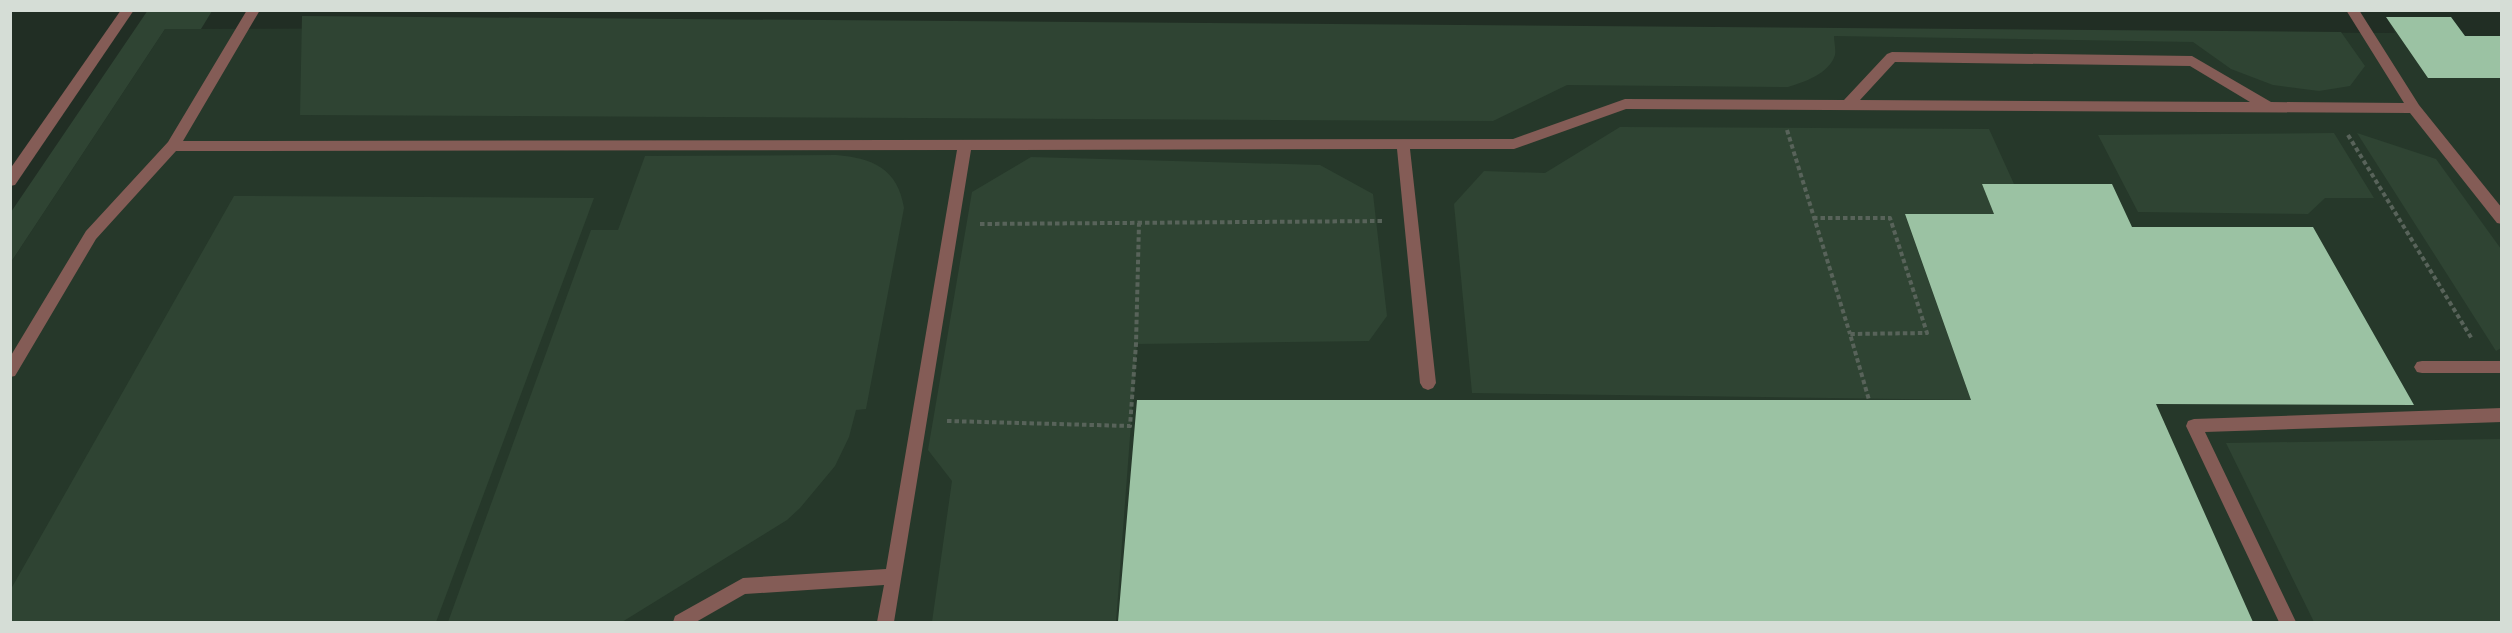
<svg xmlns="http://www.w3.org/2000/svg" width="2512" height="633" viewBox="0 0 2512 633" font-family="'Work Sans',sans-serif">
	<rect width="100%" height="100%" fill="#212e24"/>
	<!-- built -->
	<polygon fill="#26382a" points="2386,17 2451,17 2465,36 2501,36 2501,622 11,622 11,262 165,29 1164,26 2395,33"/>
	<!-- green -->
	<g fill="#2f4433">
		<polygon points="148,10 212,11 201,29 165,29 11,262 11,212"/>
		<path d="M302 16 2341 32 2365 66 2350 86 2319 91 2273 85 2231 69 2193 42 1834 36C1834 41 1836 50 1835 55 1829 74 1804 82 1788 87L1567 85 1493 121 300 115Z"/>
		<polygon points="1620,127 1989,129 2014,184 1982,184 1994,214 1905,215 1971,400 1472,393 1454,204 1484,171 1545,173"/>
		<polygon points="2334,133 2374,198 2325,198 2308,214 2138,212 2098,135"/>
		<polygon points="2357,133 2436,159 2501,249 2501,348 2496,351"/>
		<path d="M836 155C873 158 898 169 904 208L866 409 856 410 849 437 835 466 800 508 787 520 622 622H448L591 230H618L645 156Z"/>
		<polygon points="1031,157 1320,165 1373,194 1387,316 1369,341 1137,344 1116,622 932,622 952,481 928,450 972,192"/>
		<polygon points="234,196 594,198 436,622 11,622 11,589"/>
		<polygon points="2501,439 2501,622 2314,622 2226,443"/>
	</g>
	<!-- building -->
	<g fill="#9bc2a3">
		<polygon points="2386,17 2451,17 2465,36 2502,36 2502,78 2428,78"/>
		<polygon points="1982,184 2112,184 2132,227 2313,227 2414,405 2156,404 2253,622 1118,622 1137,400 1971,400 1905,214 1994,214"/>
	</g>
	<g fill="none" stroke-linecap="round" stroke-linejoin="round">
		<!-- path -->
		<g stroke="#58635a" stroke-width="4" stroke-dasharray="4.5 3" stroke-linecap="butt">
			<polyline points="1787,130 1850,334"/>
			<polyline points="2348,135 2472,339"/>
			<polyline points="1813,218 1890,218 1927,333 1850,334 1869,400"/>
			<polyline points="980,224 1384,221"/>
			<polyline points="947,421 1130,426 1136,344 1139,223"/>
		</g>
		<!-- service -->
		<g fill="#845c56" fill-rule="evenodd">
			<polygon points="121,10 134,10 15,185 10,186 10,169"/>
			<path d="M247 10H260L183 141 1513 139 1625 99 1844 100 1887 54 1892 52 2192 56 2271 102 2404 103 2346 10H2359L2419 105 2502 208V224L2497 223 2410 113 1626 109 1514 149H1410L1436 383 1433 388 1428 390 1423 388 1420 383 1397 149 971 150 894 622H877L884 585 745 594 696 622H673L675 616 743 578 886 569 957 150 176 151 96 239 15 376 10 377V357L86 231 168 142ZM1895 62 2190 66 2250 102 1860 100Z"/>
			<polygon points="2422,361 2502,361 2502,373 2422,373 2417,372 2414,367 2417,362"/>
			<polygon points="2502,408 2502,422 2205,432 2296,622 2279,622 2186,426 2188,421 2194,419"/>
		</g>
	</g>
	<!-- border -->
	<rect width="2512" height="633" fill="none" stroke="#d5ddd6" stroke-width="24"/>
</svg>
